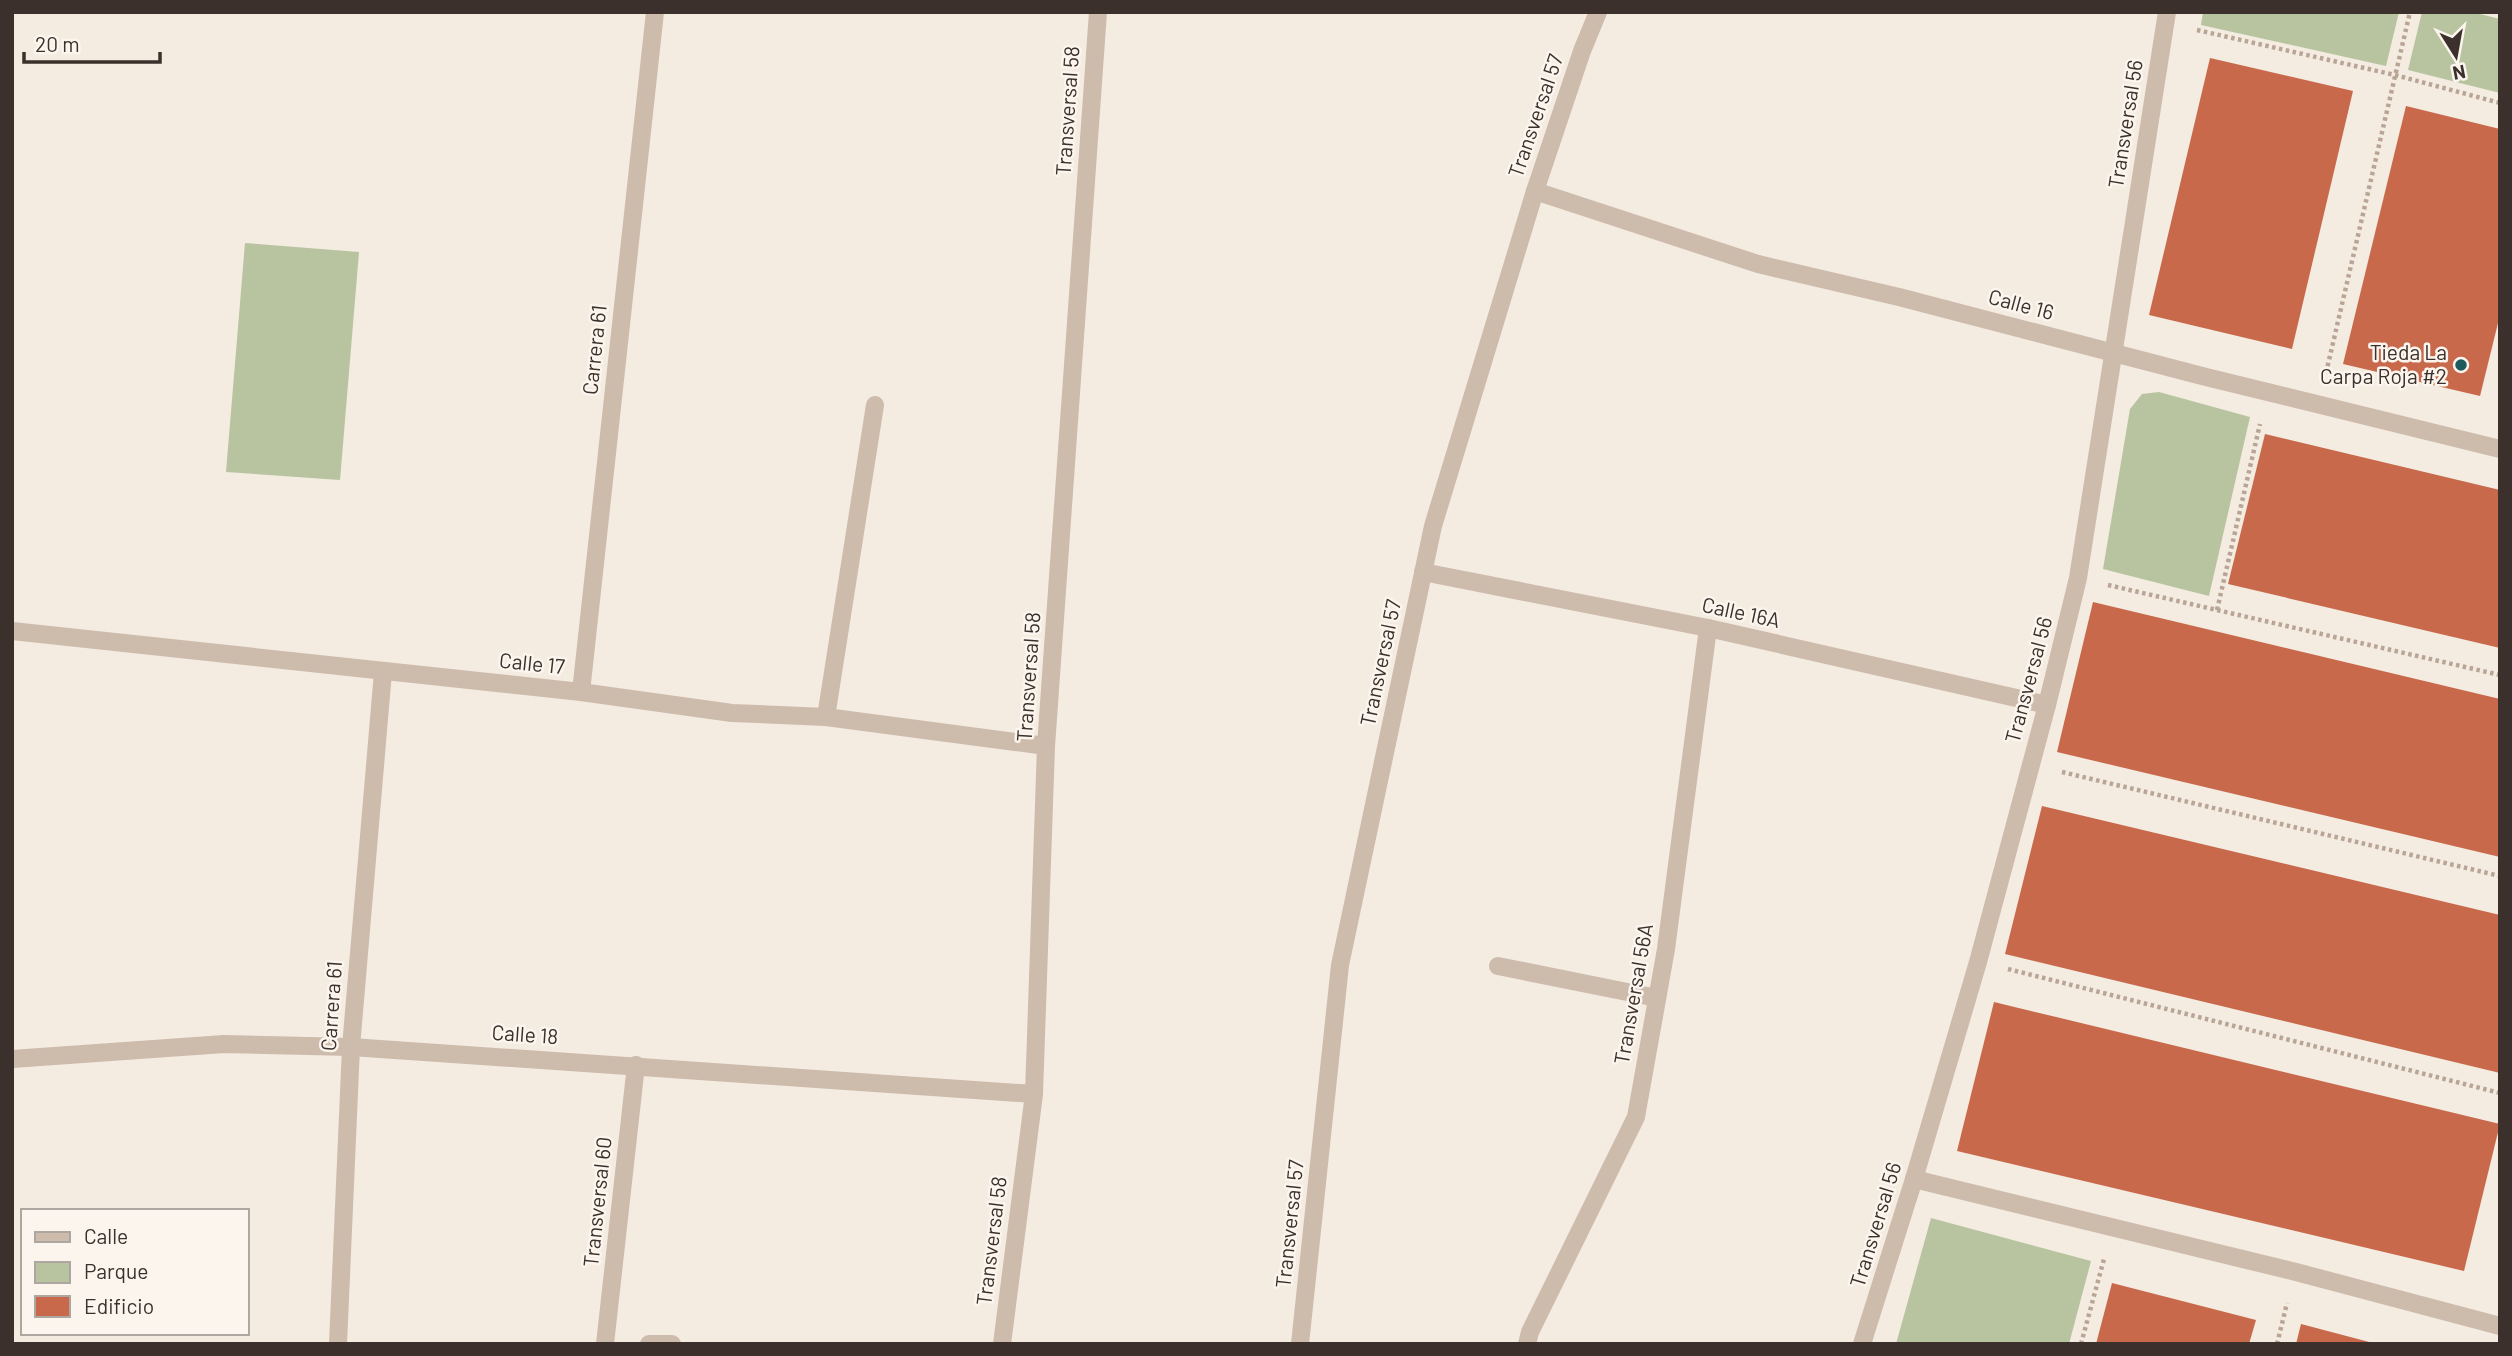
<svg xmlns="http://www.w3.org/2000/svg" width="2512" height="1356" viewBox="0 0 2512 1356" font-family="Barlow,sans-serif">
	<rect width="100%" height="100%" fill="#f4ebe1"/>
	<!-- green -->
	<g fill="#b8c4a0">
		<polygon points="2203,12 2399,12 2386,66 2201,25"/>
		<polygon points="2422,12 2472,12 2500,19 2500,93 2408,70"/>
		<polygon points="245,243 359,252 340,480 226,472"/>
		<polygon points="2159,392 2250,417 2209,596 2103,569 2130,409 2142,394"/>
		<polygon points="1931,1218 2091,1261 2069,1344 1896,1344"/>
	</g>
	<!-- building -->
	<g fill="#c8694b">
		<polygon points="2210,58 2353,91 2292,349 2149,315"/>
		<polygon points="2406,106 2500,129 2500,315 2480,396 2343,364"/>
		<polygon points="2265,434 2500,490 2500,648 2228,584"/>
		<polygon points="2093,602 2500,699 2500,857 2057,752"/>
		<polygon points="2042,806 2500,915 2500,1073 2005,954"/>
		<polygon points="1994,1002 2500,1124 2464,1271 1957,1151"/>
		<polygon points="2112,1283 2256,1320 2249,1344 2096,1344"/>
		<polygon points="2301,1324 2373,1343 2373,1344 2296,1344"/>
	</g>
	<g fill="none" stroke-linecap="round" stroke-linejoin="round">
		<!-- path -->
		<g stroke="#b9a596" stroke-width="4.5" stroke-dasharray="3.5 3.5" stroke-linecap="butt">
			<polyline points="2197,30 2395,75 2500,103"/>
			<polyline points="2326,373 2410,12"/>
			<polyline points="2108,585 2500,675"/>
			<polyline points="2217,610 2260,424"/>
			<polyline points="2062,772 2500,876"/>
			<polyline points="2008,969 2500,1093"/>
			<polyline points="2081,1344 2104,1259"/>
			<polyline points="2277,1344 2287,1303"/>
		</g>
		<!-- minor -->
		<g stroke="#cdbbac" stroke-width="18">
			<polyline points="1535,191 1758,264 1899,297 2206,377 2500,449"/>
			<polyline points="1423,572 1708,628 2047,705"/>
			<polyline points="12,631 581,692 732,713 826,717 1046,746"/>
			<polyline points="581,692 655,12"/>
			<polyline points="826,717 875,405"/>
			<polyline points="1498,966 1657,998"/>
			<polyline points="12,1059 224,1044 351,1047 1034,1094"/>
			<polyline points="1914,1179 2296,1272 2500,1326"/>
			<polyline points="338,1344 351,1047 383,672"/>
			<polyline points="605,1344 636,1065"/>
			<polyline points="649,1344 672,1344"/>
			<polyline points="1002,1344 1034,1094 1046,746 1098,12"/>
			<polyline points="1300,1344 1340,965 1433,526 1535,191 1582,51 1598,12"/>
			<polyline points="1527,1344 1530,1332 1636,1117 1666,949 1708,628"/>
			<polyline points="1862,1344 1914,1179 1978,962 2047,705 2078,578 2167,12"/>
		</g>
	</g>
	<!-- markers -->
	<circle fill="#1f5a5e" stroke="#fbf5ee" stroke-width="2.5" cx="2461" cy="365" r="7"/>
	<g text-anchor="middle" stroke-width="5" stroke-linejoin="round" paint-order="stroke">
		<!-- street labels -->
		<g font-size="21" fill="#3b302b" stroke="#fbf5ee">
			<text transform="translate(1068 111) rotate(-86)" y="7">Transversal 58</text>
			<text transform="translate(1536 116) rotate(-71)" y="7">Transversal 57</text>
			<text transform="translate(2126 124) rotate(-81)" y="7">Transversal 56</text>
			<text transform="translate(2021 305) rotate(15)" y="7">Calle 16</text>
			<text transform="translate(595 350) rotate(-84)" y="7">Carrera 61</text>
			<text transform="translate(1741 613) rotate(12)" y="7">Calle 16A</text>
			<text transform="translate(1381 663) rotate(-78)" y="7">Transversal 57</text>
			<text transform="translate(532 664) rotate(6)" y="7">Calle 17</text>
			<text transform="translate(1029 677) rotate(-86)" y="7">Transversal 58</text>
			<text transform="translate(2029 680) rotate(-75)" y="7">Transversal 56</text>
			<text transform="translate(1634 994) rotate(-80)" y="7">Transversal 56A</text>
			<text transform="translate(332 1006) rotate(-86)" y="7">Carrera 61</text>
			<text transform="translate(525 1035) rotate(4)" y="7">Calle 18</text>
			<text transform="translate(598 1202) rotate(-84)" y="7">Transversal 60</text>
			<text transform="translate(1290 1224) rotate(-84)" y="7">Transversal 57</text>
			<text transform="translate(1876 1225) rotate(-73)" y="7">Transversal 56</text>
			<text transform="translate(992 1241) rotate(-83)" y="7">Transversal 58</text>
		</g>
		<!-- poi labels -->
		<g font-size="21" fill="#3b302b" stroke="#fbf5ee" text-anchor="end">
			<text x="2447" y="360">Tieda La<tspan x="2447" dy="24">Carpa Roja #2</tspan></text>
		</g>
	</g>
	<!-- border -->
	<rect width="2512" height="1356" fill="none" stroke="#3b302b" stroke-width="28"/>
	<!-- legend -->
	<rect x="21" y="1209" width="228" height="126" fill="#fbf5ee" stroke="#aea6a0" stroke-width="2"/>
	<rect x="35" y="1232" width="35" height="10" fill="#cdbbac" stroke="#aea6a0" stroke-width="2"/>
	<text x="84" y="1244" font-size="21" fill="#3b302b">Calle</text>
	<rect x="35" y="1262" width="35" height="21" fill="#b8c4a0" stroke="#aea6a0" stroke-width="2"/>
	<text x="84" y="1279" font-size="21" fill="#3b302b">Parque</text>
	<rect x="35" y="1296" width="35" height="21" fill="#c8694b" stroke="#aea6a0" stroke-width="2"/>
	<text x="84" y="1314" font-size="21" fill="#3b302b">Edificio</text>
	<!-- north arrow -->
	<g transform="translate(2456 56) rotate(169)" stroke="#fbf5ee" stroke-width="5" paint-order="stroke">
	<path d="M0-5L12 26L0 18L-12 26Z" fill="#3b302b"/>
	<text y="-10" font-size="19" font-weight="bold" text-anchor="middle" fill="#3b302b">N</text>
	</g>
	<!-- scale -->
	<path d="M24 52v10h136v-10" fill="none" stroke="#3b302b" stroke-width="3.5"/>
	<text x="35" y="52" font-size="21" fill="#3b302b" stroke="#fbf5ee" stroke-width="5" paint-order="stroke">20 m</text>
</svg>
